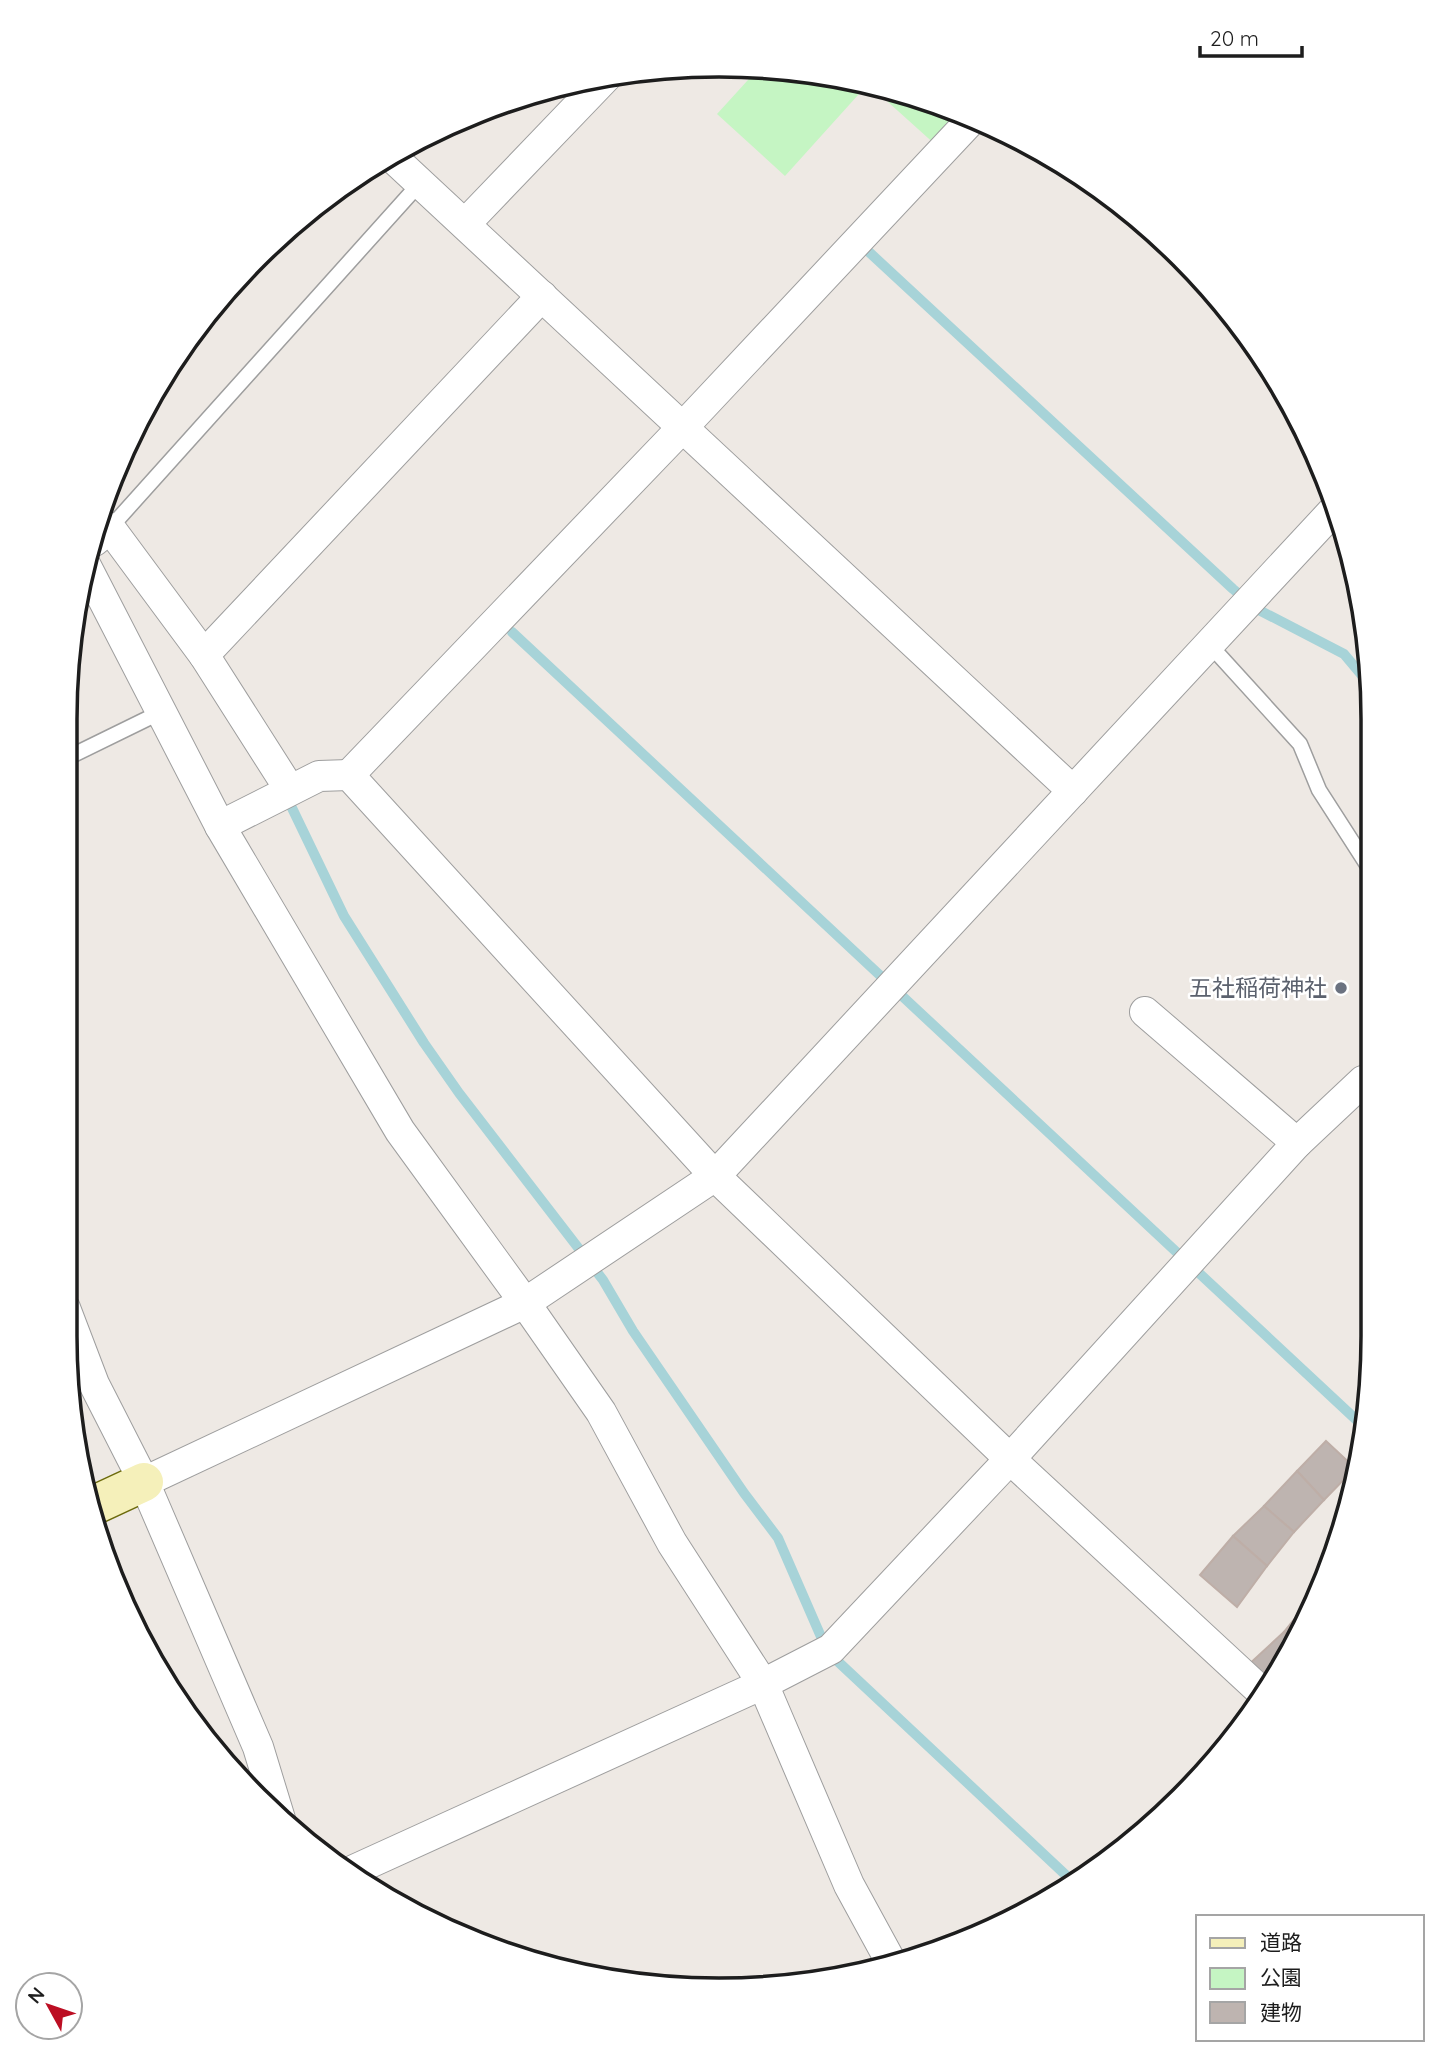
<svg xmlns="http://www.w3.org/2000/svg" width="1438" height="2055" viewBox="0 0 1438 2055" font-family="Quicksand,'Noto Sans JP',sans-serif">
	<rect width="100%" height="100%" fill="#eee9e4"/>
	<!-- park -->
	<polygon fill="#c5f5c3" points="758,69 847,77 968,114 938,147 868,84 785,176 717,114"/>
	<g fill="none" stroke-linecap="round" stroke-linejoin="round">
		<!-- stream -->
		<g stroke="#a7d3d8" stroke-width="10">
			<polyline points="869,252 1233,589 1257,609 1344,654 1370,685"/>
			<polyline points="512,632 1364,1427"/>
			<polyline points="292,808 344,916 424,1043 459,1093 603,1280 633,1331 744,1493 778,1538 822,1639 832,1656 1070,1879"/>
		</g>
	</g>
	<!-- building -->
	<g fill="#beb4b0" stroke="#beaea7" stroke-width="2">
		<polygon points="1326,1441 1355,1468 1324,1500 1297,1471"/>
		<polygon points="1297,1471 1324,1500 1294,1532 1264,1506"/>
		<polygon points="1264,1506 1294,1532 1267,1566 1233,1536"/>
		<polygon points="1233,1536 1267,1566 1237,1607 1200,1575"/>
		<polygon points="1325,1581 1323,1587 1312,1607 1308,1602"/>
		<polygon points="1308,1602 1312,1607 1294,1642 1284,1632"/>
		<polygon points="1284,1632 1294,1642 1268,1689 1246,1667"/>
	</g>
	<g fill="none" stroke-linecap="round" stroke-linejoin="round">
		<!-- lane casing -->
		<g stroke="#9e9e9e" stroke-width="17">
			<g id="lane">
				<polyline points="110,528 420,183"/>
				<polyline points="1209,644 1300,744 1319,790 1373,874"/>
				<polyline points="65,759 161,712"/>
			</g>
		</g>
		<!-- street casing -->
		<g stroke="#9e9e9e" stroke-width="32">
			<g id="street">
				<polyline points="391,156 1073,791"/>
				<polyline points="465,224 607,76"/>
				<polyline points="94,541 110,528 204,655 542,296"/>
				<polyline points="86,566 220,826 400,1131 525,1303 601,1412 672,1543 763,1684 849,1885 891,1962"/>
				<polyline points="204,655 290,790"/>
				<polyline points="349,775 683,427 974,117"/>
				<polyline points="220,826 319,776 349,775 715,1176 1010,1459 1265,1695"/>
				<polyline points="1145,1012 1297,1143"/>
				<polyline points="65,1308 94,1384 144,1482 258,1747 280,1819"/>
				<polyline points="144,1482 525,1303 715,1176 1333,511"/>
				<polyline points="354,1870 763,1684 831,1649 1010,1459 1297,1143 1363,1081 1373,1089"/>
			</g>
		</g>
		<!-- secondary casing -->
		<g stroke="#6c6a0c" stroke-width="41">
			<polyline id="secondary" points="88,1508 144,1482"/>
		</g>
		<!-- lane -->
		<use href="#lane" stroke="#fff" stroke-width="14"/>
		<!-- street -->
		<use href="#street" stroke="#fff" stroke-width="30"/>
		<!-- secondary -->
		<use href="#secondary" stroke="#f5f0ba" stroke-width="38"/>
	</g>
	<!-- markers -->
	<circle fill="#6b7280" stroke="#fff" stroke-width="2.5" cx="1341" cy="988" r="7"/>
	<g text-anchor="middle" stroke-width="5" stroke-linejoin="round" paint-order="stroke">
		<!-- worship labels -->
		<g font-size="23" fill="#5b616d" stroke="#fff" text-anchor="end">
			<text x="1327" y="996">五社稲荷神社</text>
		</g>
	</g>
	<!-- crop -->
	<path d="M0 0H1438V2055H0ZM719 77H719A642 642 0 0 1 1361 719V1336A642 642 0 0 1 719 1978H719A642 642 0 0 1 77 1336V719A642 642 0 0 1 719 77Z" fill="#fff" fill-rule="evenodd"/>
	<path fill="none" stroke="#1d1d1d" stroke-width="3.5" d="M719 77H719A642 642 0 0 1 1361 719V1336A642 642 0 0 1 719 1978H719A642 642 0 0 1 77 1336V719A642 642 0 0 1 719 77Z"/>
	<!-- legend -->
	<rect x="1196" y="1915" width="228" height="126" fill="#ffffff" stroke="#a5a5a5" stroke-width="2"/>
	<rect x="1210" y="1938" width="35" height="10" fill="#f5f0ba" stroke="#a5a5a5" stroke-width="2"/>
	<text x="1260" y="1950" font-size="21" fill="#1d1d1d">道路</text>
	<rect x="1210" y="1968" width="35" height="21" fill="#c5f5c3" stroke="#a5a5a5" stroke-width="2"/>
	<text x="1260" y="1985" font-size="21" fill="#1d1d1d">公園</text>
	<rect x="1210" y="2002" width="35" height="21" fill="#beb4b0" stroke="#a5a5a5" stroke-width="2"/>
	<text x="1260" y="2020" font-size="21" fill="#1d1d1d">建物</text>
	<!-- north arrow -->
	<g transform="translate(49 2006) rotate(310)"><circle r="33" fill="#ffffff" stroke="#a5a5a5" stroke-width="2"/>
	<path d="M0-5L12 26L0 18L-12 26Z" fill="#bc0e23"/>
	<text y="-10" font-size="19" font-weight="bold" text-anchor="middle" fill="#1d1d1d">N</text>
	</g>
	<!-- scale -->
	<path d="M1200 46v10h102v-10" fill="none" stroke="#1d1d1d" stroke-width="3.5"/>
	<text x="1210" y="46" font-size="21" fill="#1d1d1d" stroke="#ffffff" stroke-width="5" paint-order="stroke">20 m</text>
</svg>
